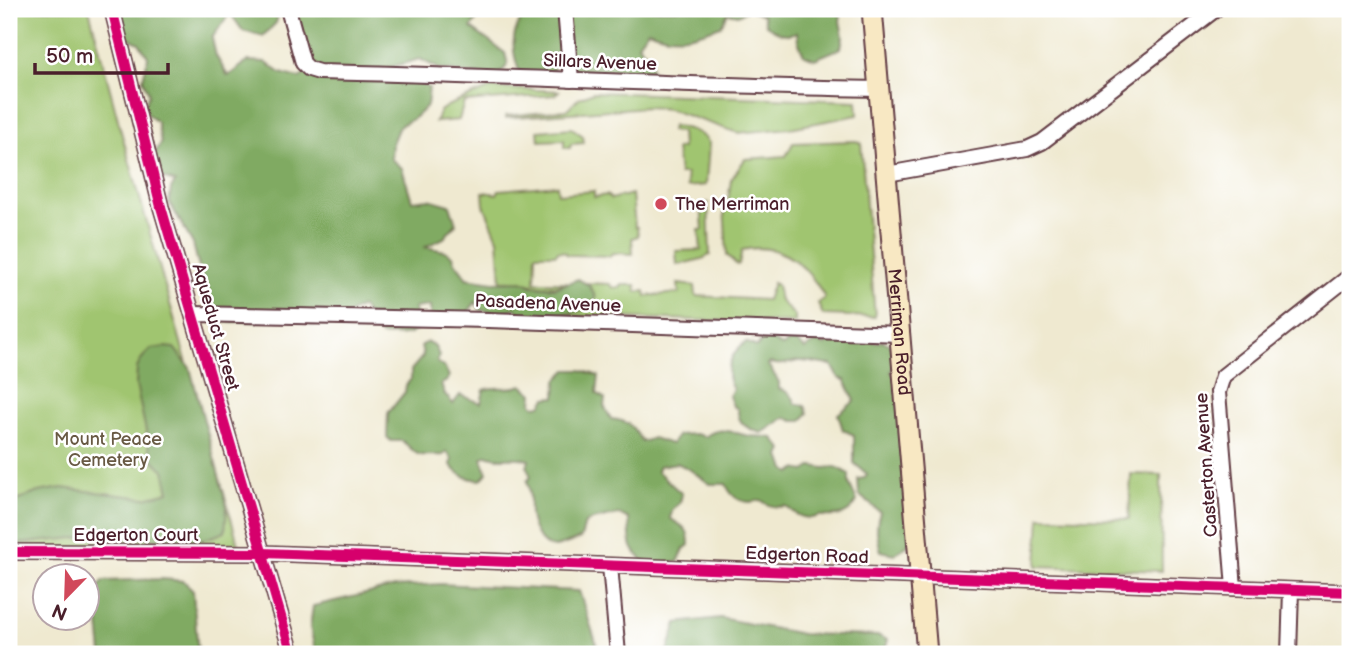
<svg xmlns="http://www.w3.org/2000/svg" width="1359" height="663" viewBox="0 0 1359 663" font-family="'Balsamiq Sans',sans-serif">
	<rect width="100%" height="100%" fill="#fff"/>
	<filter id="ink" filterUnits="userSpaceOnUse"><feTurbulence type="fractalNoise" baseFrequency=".0143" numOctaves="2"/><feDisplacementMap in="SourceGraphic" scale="14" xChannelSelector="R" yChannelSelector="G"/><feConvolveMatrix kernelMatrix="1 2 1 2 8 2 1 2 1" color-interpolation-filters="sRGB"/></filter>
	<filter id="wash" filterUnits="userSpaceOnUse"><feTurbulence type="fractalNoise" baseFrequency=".00686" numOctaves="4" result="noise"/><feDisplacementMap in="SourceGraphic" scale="28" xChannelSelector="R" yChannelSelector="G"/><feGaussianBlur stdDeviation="1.57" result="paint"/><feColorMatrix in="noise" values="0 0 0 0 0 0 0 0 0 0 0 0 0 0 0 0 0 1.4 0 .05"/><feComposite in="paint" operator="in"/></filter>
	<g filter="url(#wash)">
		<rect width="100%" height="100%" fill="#efe9d0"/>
		<!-- green -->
		<g fill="#a0c570" stroke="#75724e" stroke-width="2">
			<polygon points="9,9 89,9 122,135 240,550 9,548"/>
			<polygon points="491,88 559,91 555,95 464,102 459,120 435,122 440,111 447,106"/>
			<polygon points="593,92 857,101 858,115 790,128 738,133 668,109 648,107 505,118 505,116 566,110 579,98"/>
			<path d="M672 126C687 128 700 130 709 143L706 185 687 187 686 174H679L676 149 682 148 681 132 671 131Z"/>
			<polygon points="572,128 583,136 584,143 571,144 570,148 564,148 564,140 539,141 538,131"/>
			<path d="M856 141 861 143 875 317 823 315 818 303 825 298C808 266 782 241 742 250L739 264 737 265 727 255 724 206 728 201 731 180 745 159 786 156 793 143Z"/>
			<path d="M557 185 558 194 594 191V197L607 195 611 199 632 194 635 227H637L638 236 632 238 633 254 612 253 610 256 567 255 565 252 558 251 556 254H536L535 282H565C544 294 523 278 501 281L498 239 484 205 483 192 497 194 499 190Z"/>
			<polygon points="708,203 710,255 702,259 677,265 676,251 701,250 699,230 703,230 701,204"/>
			<polygon points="586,283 610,284 612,287 620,288 622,285 636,285 637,292 645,291 646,296 679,293 678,284 695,286 696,296 767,300 773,283 777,285 780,301 795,316 795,323 536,315 573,313"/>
			<polygon points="1131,474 1161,475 1162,571 1037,566 1040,517 1129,519"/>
		</g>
		<!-- forest -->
		<g fill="#80aa62" stroke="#656446" stroke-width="2">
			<path d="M117 9H280L276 23 263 36 243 31 230 13 212 38 216 56 228 76 248 61 265 62 281 73 299 78 313 69 311 54 296 26V9H484L471 28 505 53 508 65 496 78 439 69 420 59 391 67 429 88 427 106 413 119 399 126 392 143 391 159 402 168 412 201 429 199 450 205 456 224 444 238 425 247 445 251 453 256C454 264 463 270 466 278L494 282 522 281 532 286 555 288 578 279 589 285 596 298 588 309C567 315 544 315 522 316L515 308 501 314 480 310 476 302C460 321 458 330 431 325L430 306 414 308 419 326C410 340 395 334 381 336L362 307C350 311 351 314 342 320 332 326 323 325 312 325L301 312 257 321 220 322C210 312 204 305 209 291L200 272 193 244 169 202 171 189 175 182 159 177 152 158 161 143 157 122 142 110 149 94 143 79 148 57 139 43 122 35Z"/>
			<path d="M553 9H842L840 21 843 36 841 48 815 59 804 55 798 41 797 32C785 37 777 32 766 25L763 15 749 9 738 15 728 13 721 26C693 36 676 42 648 30L638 44 650 58 652 74 646 85H631L617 73 596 80 556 62 550 78 519 71C512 51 510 35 523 16H545Z"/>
			<path d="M839 336 869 339 874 342 884 341 892 347 891 349C897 357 894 364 891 372L898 379 899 386 895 390 900 396 912 534 907 546 894 554 881 551C877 537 875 526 880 512L859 495 858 479 864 478 867 474 854 463V435L843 430 838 414 855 401 845 380 839 378 832 365C821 365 806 360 798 361 788 363 780 366 770 363L768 365 779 382V389C788 391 793 395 796 404L805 406 808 413 802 421H793L786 417 762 433C748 429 737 424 738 409L733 406 729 396 733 389C722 373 731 352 746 342L757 347 762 340H771L782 346 789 342H797L805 349 816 342 825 345Z"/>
			<path d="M427 342 434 345 439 355 437 362 444 367 449 376 447 381 441 384 444 393 453 404 460 395 481 403 484 390C497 385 510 391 522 385L533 394 532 403 535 406 541 405 546 398 556 397 557 380 567 370H581L599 376 597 393 605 399 604 406 611 419C632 421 632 427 642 442L653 438 671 444 678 435 696 434 705 437C720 425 732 433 750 436 757 437 765 436 773 438L783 450 780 456 785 469 791 473 796 469 805 471 813 466 824 468 836 467 849 474V483L857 501C849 516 838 517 823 516 815 515 819 517 812 518 802 519 793 513 786 506 777 508 768 506 761 500 745 505 732 500 726 484H710L689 469 677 463 659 466 657 471 682 494 680 503 673 509 670 518C683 528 689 526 689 545L684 549 678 562 646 563C627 548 631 542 629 519L619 514C610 517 591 519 585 523L581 538C576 540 560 546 555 547 540 548 531 526 530 514 529 502 532 493 527 481L531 477 527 467 529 460C514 454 502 462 487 455L482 458 487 473 481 480C468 479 459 476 451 465L452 459 447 452C440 457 446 455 437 455 412 456 420 455 402 441H391L387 437 388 413 405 392 406 385 411 379V370L423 356 421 346Z"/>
			<path d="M165 347 174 348 190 368 227 506 225 532C181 551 156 536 112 536 77 537 43 541 9 545V499L19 500 38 492 62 488 145 498 169 492 164 470 152 459 136 385 137 368 142 358 151 349Z"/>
			<polygon points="163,579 184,581 193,591 198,654 102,654 96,591 103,581"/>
			<polygon points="440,584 579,591 600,654 316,654 310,627 313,606 395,587"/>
			<polygon points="720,618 802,634 879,636 888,640 884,654 667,654 677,623"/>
		</g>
	</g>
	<g filter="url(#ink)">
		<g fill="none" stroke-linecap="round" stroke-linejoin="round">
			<!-- minor casing -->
			<g stroke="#633d44" stroke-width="18">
				<g id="minor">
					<polyline points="112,9 161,207 292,654"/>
					<path d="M288 9 303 63 309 69 319 72C506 76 693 86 880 89"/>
					<polyline points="565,9 571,80"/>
					<polyline points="887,174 1027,149 1042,142 1216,9"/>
					<polyline points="194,314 488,320 901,334"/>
					<polyline points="9,552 263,553 1350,592"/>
					<polyline points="610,566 618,654"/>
					<polyline points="1234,588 1218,392 1223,376 1350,276"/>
					<polyline points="1289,654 1291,590"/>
				</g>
			</g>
			<!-- secondary casing -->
			<g stroke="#633d44" stroke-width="23">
				<g id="secondary">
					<path id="s1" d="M872 9 927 654"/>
				</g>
			</g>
			<!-- minor -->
			<use href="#minor" stroke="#fff" stroke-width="14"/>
			<!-- secondary -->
			<use href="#secondary" stroke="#f8e8c3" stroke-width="19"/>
			<!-- cycleway casing -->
			<g stroke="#fff" stroke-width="15">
				<g id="cycleway">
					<polyline points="112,9 161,207 292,654"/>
					<polyline points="9,552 263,553 1350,592"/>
				</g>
			</g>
			<!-- cycleway -->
			<use href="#cycleway" stroke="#d6006c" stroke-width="10"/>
		</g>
	</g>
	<!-- markers -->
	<circle fill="#d1495b" stroke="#fff" stroke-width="2.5" cx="661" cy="204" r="7"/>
	<g text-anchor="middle" stroke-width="5" stroke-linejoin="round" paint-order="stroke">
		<!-- street labels -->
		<g font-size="18" fill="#4a1f2b" stroke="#fff">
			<text transform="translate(600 62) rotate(2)" y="6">Sillars Avenue</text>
			<text transform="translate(548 303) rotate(2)" y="6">Pasadena Avenue</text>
			<text transform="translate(216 327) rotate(74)" y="6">Aqueduct Street</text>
			<text dy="6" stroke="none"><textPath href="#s1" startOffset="324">Merriman Road</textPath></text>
			<text transform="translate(1206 465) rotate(-94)" y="6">Casterton Avenue</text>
			<text x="136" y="541">Edgerton Court</text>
			<text transform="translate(807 555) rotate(2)" y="6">Edgerton Road</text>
		</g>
		<!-- poi labels -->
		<g font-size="18" fill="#4a1f2b" stroke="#fff" text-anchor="start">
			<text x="675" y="210">The Merriman</text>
		</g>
		<!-- park labels -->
		<g font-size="18" fill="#685943" stroke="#fff">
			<text x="108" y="445">Mount Peace<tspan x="108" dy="21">Cemetery</tspan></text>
		</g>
	</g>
	<!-- margin -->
	<rect width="1359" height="663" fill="none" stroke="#fff" stroke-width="35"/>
	<!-- north arrow -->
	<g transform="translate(66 597) rotate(203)"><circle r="33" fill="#ffffff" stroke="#b7a5aa" stroke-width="2"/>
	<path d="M0-5L12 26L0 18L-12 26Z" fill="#d1495b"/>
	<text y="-10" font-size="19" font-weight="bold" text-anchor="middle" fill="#4a1f2b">N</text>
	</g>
	<!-- scale -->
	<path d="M35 63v10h133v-10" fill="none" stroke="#4a1f2b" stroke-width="3.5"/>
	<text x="46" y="63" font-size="21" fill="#4a1f2b" stroke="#ffffff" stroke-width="5" paint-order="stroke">50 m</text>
</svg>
